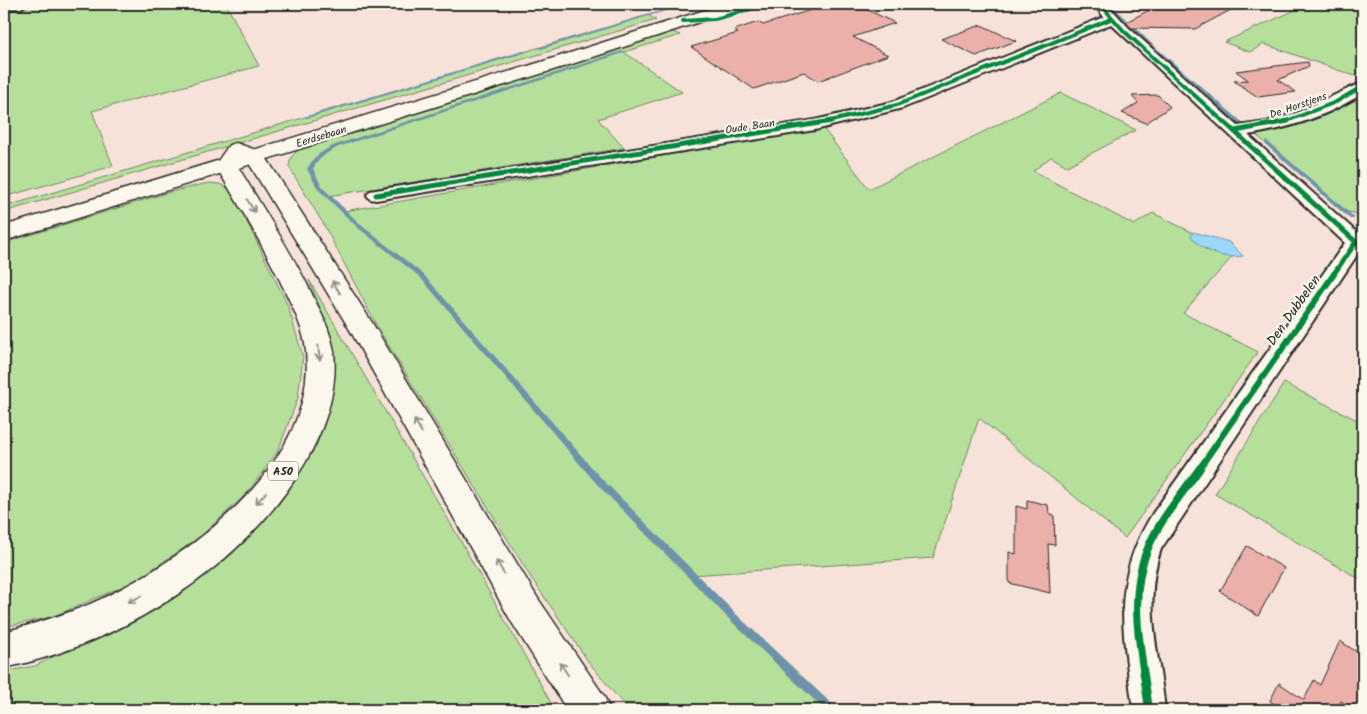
<svg xmlns="http://www.w3.org/2000/svg" width="1367" height="714" viewBox="0 0 1367 714" font-family="Kalam,sans-serif">
	<rect width="100%" height="100%" fill="#f6e2d8"/>
	<filter id="ink" filterUnits="userSpaceOnUse"><feTurbulence type="fractalNoise" baseFrequency=".02" numOctaves="2"/><feDisplacementMap in="SourceGraphic" scale="10" xChannelSelector="R" yChannelSelector="G"/><feConvolveMatrix kernelMatrix="1 2 1 2 8 2 1 2 1" color-interpolation-filters="sRGB"/></filter>
	<g filter="url(#ink)">
		<!-- green -->
		<g fill="#b6df9c" stroke="#708564">
			<polygon points="49,4 226,4 259,66 92,111 113,166 4,197 4,47 6,46 4,8"/>
			<polygon points="1309,4 1343,4 1363,14 1363,70 1355,76 1264,44 1250,52 1224,42"/>
			<polygon points="648,15 656,20 4,212 4,207"/>
			<path d="M671 31 680 35 624 52 682 92 598 119 624 148 328 196 344 211 823 128 869 189 1061 93 1136 130 1067 166 1051 157 1033 171 1134 225 1153 213 1193 233 1191 236 1206 250 1232 257 1183 313 1258 352 1125 538 979 418 933 558 692 575 773 657 831 710H628L588 661 530 576 379 330 324 225 289 167C290 149 308 145 322 138Z"/>
			<polygon points="1351,100 1363,105 1363,215 1344,211 1255,134 1303,120"/>
			<polygon points="208,183 220,184 232,191 288,306 303,357 298,398 278,451 247,493 199,538 133,582 52,617 4,627 4,243 170,192"/>
			<polygon points="309,280 459,538 555,710 4,710 4,672 35,666 145,610 278,498 316,447 331,402 332,367 328,330"/>
			<polygon points="1284,383 1363,423 1363,581 1215,494"/>
		</g>
		<!-- water -->
		<path fill="#9bd9fc" stroke="#6e93a8" d="M1193 232 1229 242 1243 256C1224 260 1202 251 1191 236Z"/>
		<g fill="none" stroke-linecap="round" stroke-linejoin="round">
			<!-- stream -->
			<g fill="#6e93a8" fill-rule="evenodd">
				<polygon points="683,4 688,4 541,49 537,48"/>
				<polygon points="1114,9 1116,9 1153,45 1242,122 1242,124 1238,124 1206,96 1206,94 1149,47 1114,11"/>
				<polygon points="523,51 527,52 308,118 304,117"/>
				<path d="M622 51 626 52 341 146C329 151 319 157 313 169L322 187 361 225 424 275 601 478 736 614 835 707 837 710H825L730 620 595 482 420 277 357 227 318 189 307 169C314 156 324 149 338 144Z"/>
				<polygon points="1267,141 1354,217 1354,219 1350,219 1265,144 1265,142"/>
			</g>
		</g>
		<!-- building -->
		<g fill="#ebb0aa" stroke="#2b2b2b">
			<polygon points="830,4 855,4 895,23 853,37 888,55 818,81 804,72 754,89 691,47 738,33 734,30 758,22 763,25"/>
			<polygon points="1161,4 1242,4 1195,29 1131,28 1126,22"/>
			<polygon points="981,25 1016,41 976,56 941,39"/>
			<polygon points="1308,62 1309,66 1278,80 1296,92 1258,97 1234,81 1248,80 1236,71"/>
			<polygon points="1158,95 1170,107 1146,123 1122,113 1138,103 1132,96"/>
			<polygon points="1027,500 1048,505 1049,513 1054,515 1055,545 1048,544 1050,593 1009,583 1009,552 1016,554 1016,506 1027,509"/>
			<polygon points="1247,546 1284,568 1258,616 1220,591"/>
			<polygon points="1340,641 1363,656 1363,710 1355,710 1341,701 1337,710 1283,710 1270,701 1279,683 1304,700 1314,680 1320,685"/>
		</g>
		<g fill="none" stroke-linecap="round" stroke-linejoin="round">
			<!-- street casing -->
			<g stroke="#2b2b2b" stroke-width="4">
				<g id="street">
					<polygon points="4,4 27,4 21,8 4,9"/>
					<path d="M1094 4H1107L1129 28 1238 126 1266 122 1296 113 1363 82V93C1330 115 1288 129 1248 135L1363 238V246L1161 549C1142 602 1160 657 1165 710H1133C1124 633 1109 583 1153 513L1345 243 1111 24 903 108 815 130 376 200 370 199 367 195 370 191 376 190 815 120 892 102 1104 17Z"/>
				</g>
			</g>
			<!-- secondary casing -->
			<g stroke="#2b2b2b" stroke-width="3">
				<polygon id="secondary" points="724,4 747,4 745,7 566,66 4,241 4,226 554,58"/>
			</g>
			<!-- highway casing -->
			<g stroke="#2b2b2b" stroke-width="3">
				<path id="highway" d="M236 143 262 152 265 156 371 321 537 597 604 696 610 710H567L511 621 350 330 247 160 241 158 237 165C262 207 289 248 311 292 320 311 331 331 334 352 338 392 324 430 305 463 244 568 121 644 4 668V632C33 624 62 616 90 604 182 563 318 467 306 351 304 330 294 310 285 291 264 247 240 206 215 165L229 145Z"/>
			</g>
			<!-- street -->
			<use href="#street" fill="#fbf7ec" fill-rule="evenodd"/>
			<!-- secondary -->
			<use href="#secondary" fill="#fbf7ec" fill-rule="evenodd"/>
			<!-- highway -->
			<use href="#highway" fill="#fbf7ec" fill-rule="evenodd"/>
			<!-- cycleway-far3 casing -->
			<g stroke="#fbf7ec" stroke-width="5.5">
				<g id="cycleway-far3">
					<polyline points="1100,4 1124,31 1224,122"/>
					<polyline points="683,21 715,19 769,4"/>
					<polyline points="827,122 897,105 1111,19"/>
					<polyline points="1284,122 1336,102 1363,86"/>
				</g>
			</g>
			<!-- cycleway-far2 casing -->
			<g stroke="#fbf7ec" stroke-width="8">
				<g id="cycleway-far2">
					<polyline points="1223,121 1356,242 1333,275"/>
					<polyline points="1235,131 1288,121"/>
					<polyline points="376,195 832,121"/>
				</g>
			</g>
			<!-- cycleway-far1 casing -->
			<g stroke="#fbf7ec" stroke-width="9">
				<polyline id="cycleway-far1" points="1199,469 1334,274"/>
			</g>
			<!-- cycleway casing -->
			<g stroke="#fbf7ec" stroke-width="11">
				<path id="cycleway" d="M1149 710C1143 659 1126 598 1148 548 1160 519 1182 494 1200 468"/>
			</g>
			<!-- cycleway-far3 -->
			<use href="#cycleway-far3" stroke="#00873e" stroke-width="4"/>
			<!-- cycleway-far2 -->
			<use href="#cycleway-far2" stroke="#00873e" stroke-width="5"/>
			<!-- cycleway-far1 -->
			<use href="#cycleway-far1" stroke="#00873e" stroke-width="6"/>
			<!-- cycleway -->
			<use href="#cycleway" stroke="#00873e" stroke-width="8"/>
		</g>
		<!-- one-way arrows -->
		<defs><path id="oneway-shaft" d="M-6 0H5M1.5-3L5.5 0L1.5 3" fill="none" stroke-width="1.6" stroke-linecap="round" stroke-linejoin="round" transform="scale(1.25)"/></defs>
		<g stroke="#93918c">
			<use href="#oneway-shaft" transform="translate(251 206) rotate(59)"/>
			<use href="#oneway-shaft" transform="translate(336 287) rotate(-122)"/>
			<use href="#oneway-shaft" transform="translate(319 353) rotate(84)"/>
			<use href="#oneway-shaft" transform="translate(418 426) rotate(-120)"/>
			<use href="#oneway-shaft" transform="translate(261 498) rotate(132)"/>
			<use href="#oneway-shaft" transform="translate(500 567) rotate(-120)"/>
			<use href="#oneway-shaft" transform="translate(135 599) rotate(153)"/>
			<use href="#oneway-shaft" transform="translate(564 669) rotate(-123)"/>
		</g>
	</g>
	<g text-anchor="middle" stroke-width="4.5" stroke-linejoin="round" paint-order="stroke">
		<!-- far-street labels -->
		<g font-size="11" fill="#2b2b2b" stroke="#fbf7ec">
			<text transform="translate(1298 105) rotate(-19)" y="4">De Horstjens</text>
			<text transform="translate(750 126) rotate(-9)" y="4">Oude Baan</text>
			<text transform="translate(321 136) rotate(-17)" y="4">Eerdsebaan</text>
		</g>
		<!-- shield labels -->
		<rect fill="#fbf7ec" stroke="#696865" stroke-width="1" x="268" y="461.5" width="30" height="19" rx="4"/>
		<g font-size="12" font-weight="bold" fill="#2b2b2b">
			<text x="283" y="475">A50</text>
		</g>
		<!-- street labels -->
		<g font-size="14" fill="#2b2b2b" stroke="#fbf7ec">
			<text transform="translate(1293 310) rotate(-55)" y="5">Den Dubbelen</text>
		</g>
	</g>
	<!-- margin -->
	<rect width="1367" height="714" fill="none" stroke="#fbf7ec" stroke-width="20"/>
	<rect x="10" y="10" width="1347" height="694" fill="none" stroke="#2b2b2b" stroke-width="2" filter="url(#ink)"/>
</svg>
